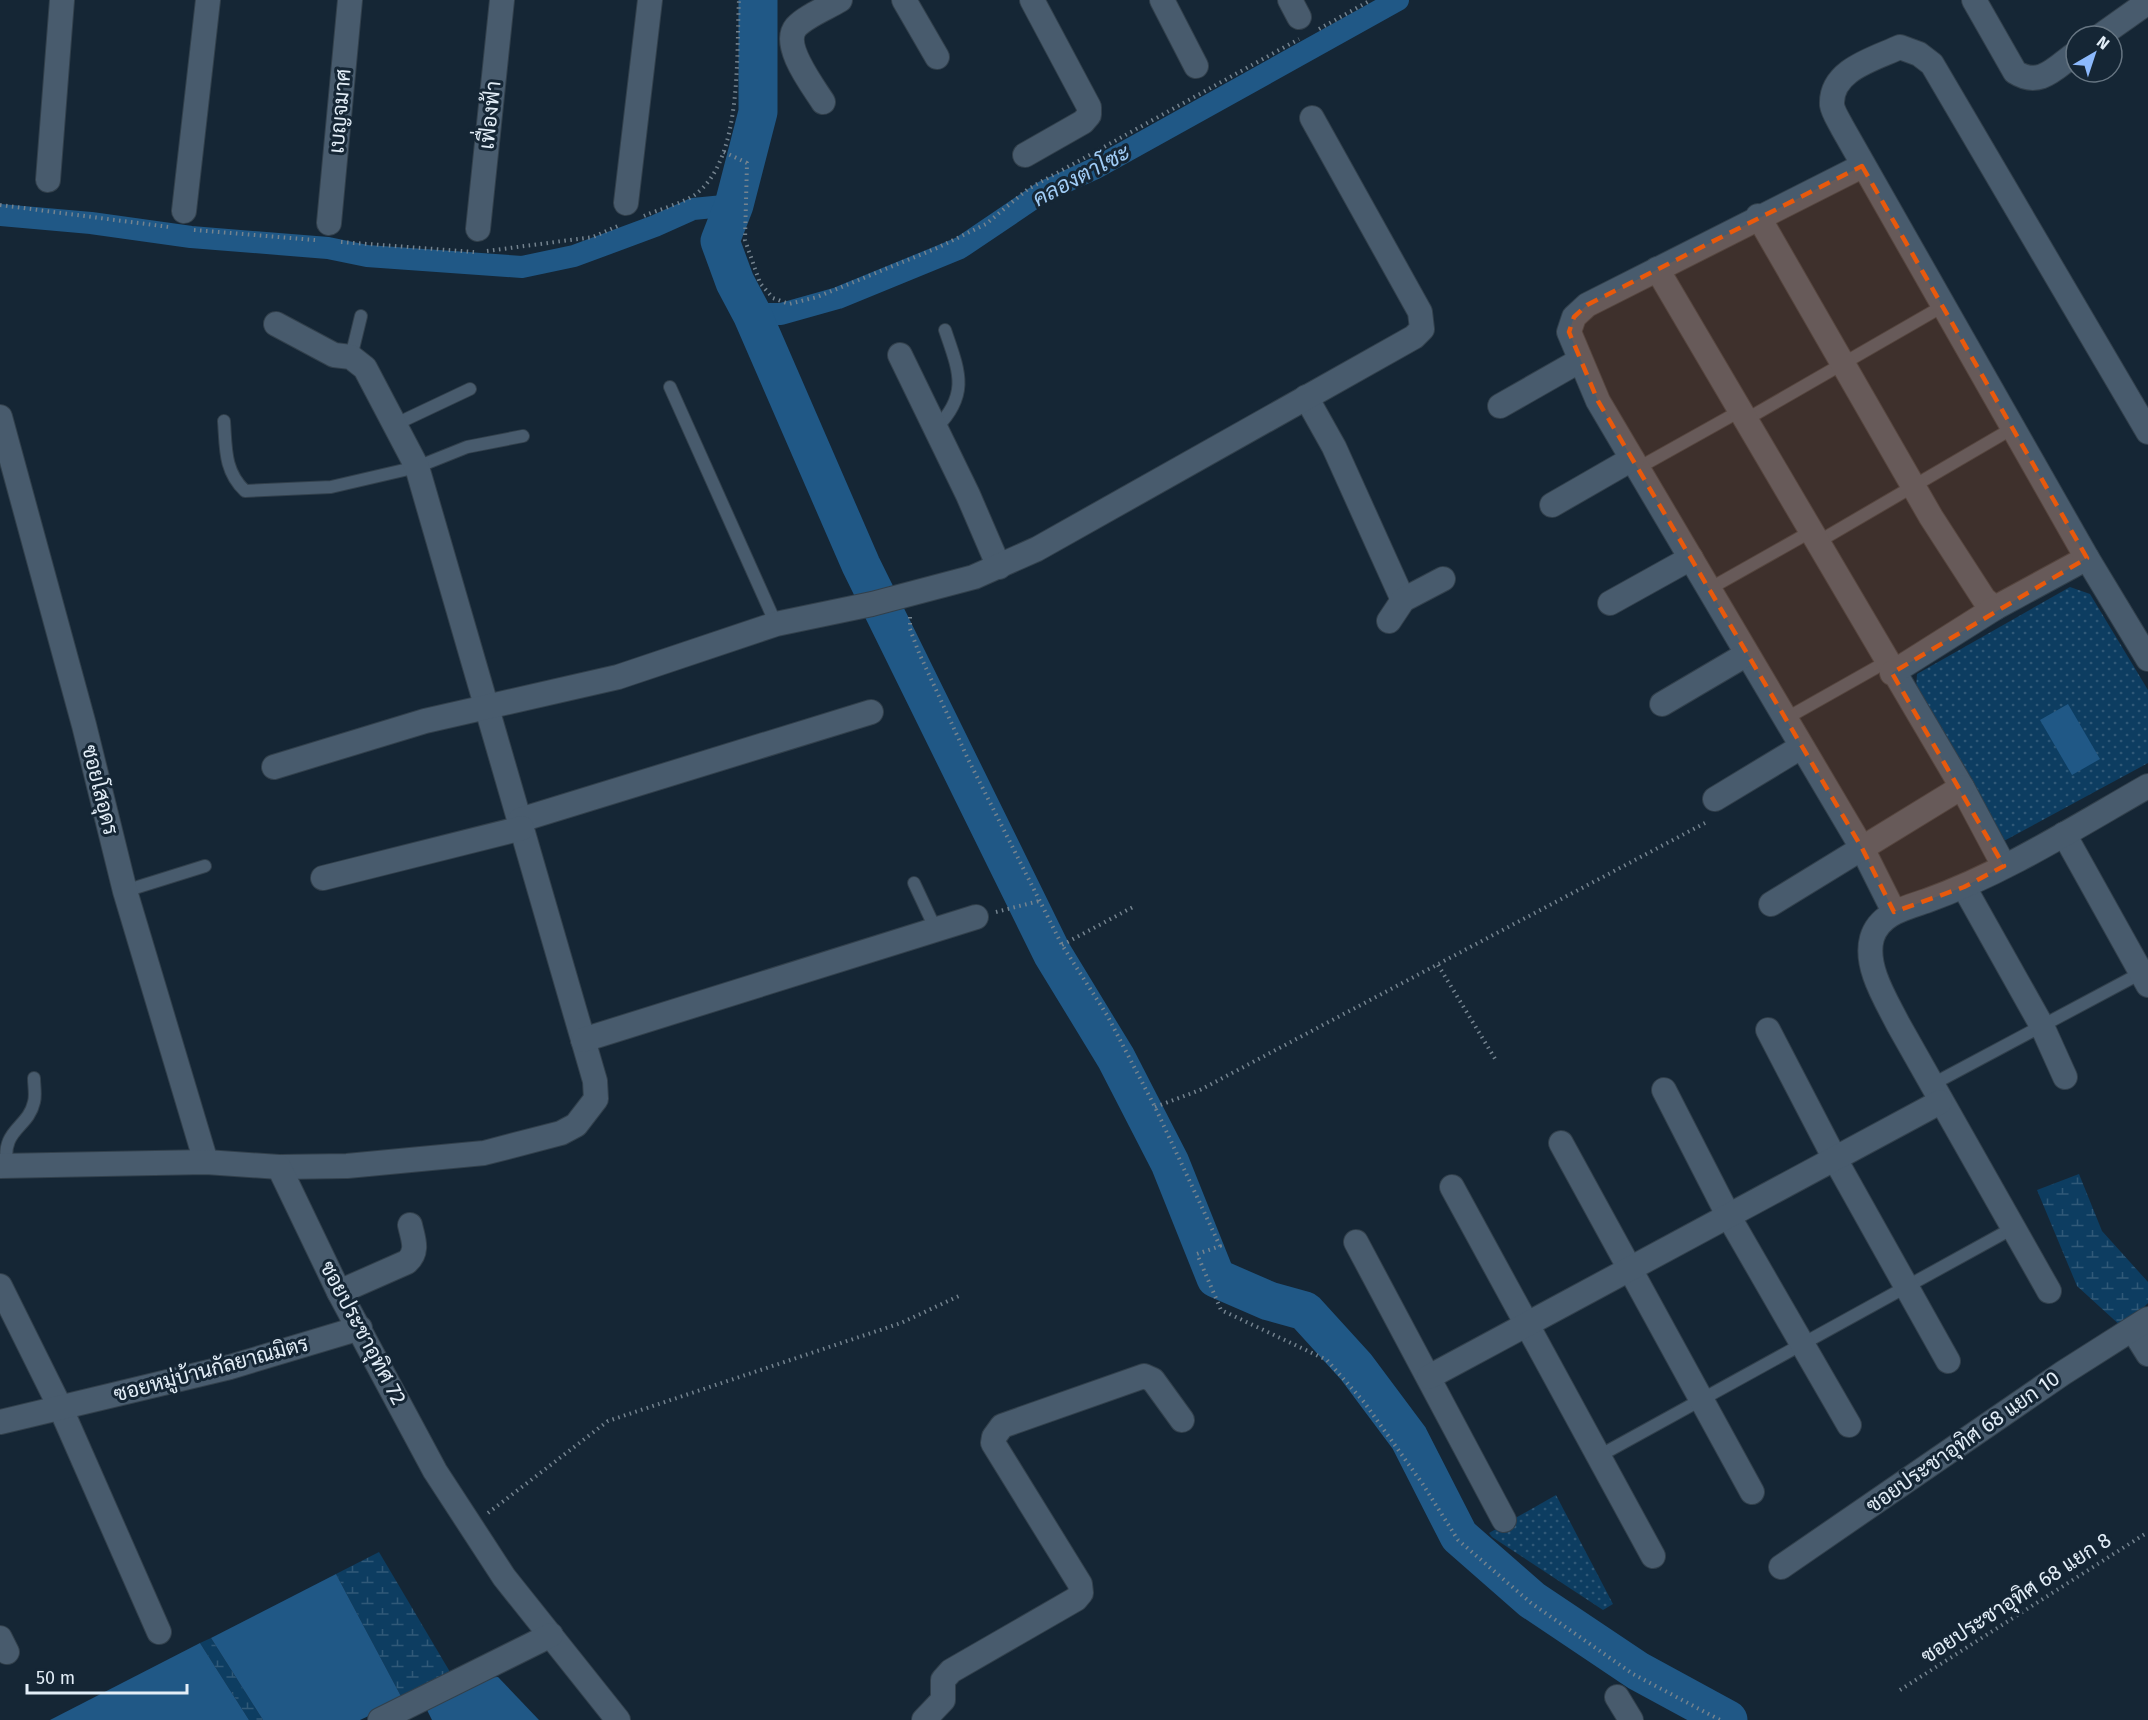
<svg xmlns="http://www.w3.org/2000/svg" width="2148" height="1720" viewBox="0 0 2148 1720" font-family="'Fira Sans',Sarabun,sans-serif">
	<defs>
		<pattern id="grass-dots" width="8" height="8" patternUnits="userSpaceOnUse" patternTransform="scale(1.5)"><rect width="8" height="8" fill="#0d3d61"/><path d="M2 2h.1M6 6h.1" fill="none" stroke="#305978" stroke-width="1.8" stroke-linecap="round"/></pattern>
		<pattern id="wetland-marsh" width="20" height="14" patternUnits="userSpaceOnUse" patternTransform="scale(1.5)"><rect width="20" height="14" fill="#0d3d61"/><path d="M1 5h8M5 5V1M11 12h8M15 12V8" fill="none" stroke="#305978"/></pattern>
	</defs>
	<rect width="100%" height="100%" fill="#152635"/>
	<!-- grass -->
	<g fill="url(#grass-dots)">
		<polygon points="2070,587 2090,594 2148,690 2148,763 2002,842 1916,690 1917,674"/>
		<polygon points="1556,1495 1613,1604 1603,1610 1492,1537 1489,1533"/>
	</g>
	<!-- wetland -->
	<g fill="url(#wetland-marsh)">
		<polygon points="2079,1174 2102,1231 2148,1282 2148,1303 2123,1328 2077,1286 2037,1190"/>
		<polygon points="379,1552 453,1677 403,1700 336,1574"/>
		<polygon points="211,1638 263,1720 249,1720 200,1643"/>
	</g>
	<!-- water -->
	<g fill="#205886">
		<polygon points="2068,704 2100,759 2072,775 2040,720"/>
		<polygon points="336,1574 403,1700 360,1720 263,1720 211,1638"/>
		<polygon points="200,1643 249,1720 50,1720"/>
		<polygon points="498,1677 539,1720 432,1720 426,1708 478,1678"/>
	</g>
	<g fill="none" stroke-linecap="round" stroke-linejoin="round">
		<!-- canal -->
		<g stroke="#205886" stroke-width="22">
			<polyline points="0,215 91,223 191,237 328,248 367,256 522,267 574,256 655,226 693,209 734,205"/>
			<polyline points="752,314 781,314 838,298 960,248 1043,192 1096,168 1398,0"/>
		</g>
		<!-- river -->
		<polyline stroke="#205886" stroke-width="39" points="758,0 758,112 734,205 720,241 735,282 752,314 861,565 1052,953 1116,1058 1170,1163 1216,1278 1269,1301 1305,1311 1356,1367 1409,1438 1459,1536 1532,1600 1638,1671 1728,1720"/>
		<!-- lane casing -->
		<g stroke="#32404c" stroke-width="14">
			<g id="lane">
				<polyline points="351,357 361,316"/>
				<polyline points="670,387 776,624"/>
				<polyline points="1745,420 1943,306"/>
				<path d="M224 421C226 448 224 471 245 491L331 487 417 467 467 447 523 436"/>
				<polyline points="396,424 470,389"/>
				<path d="M936 428C970 394 959 371 945 330"/>
				<polyline points="1638,468 1740,411"/>
				<polyline points="1816,543 2013,428"/>
				<polyline points="1709,589 1810,532"/>
				<polyline points="1785,719 1886,662"/>
				<polyline points="914,883 936,930"/>
				<polyline points="125,891 205,866"/>
				<polyline points="1931,1085 2141,973"/>
				<path d="M7 1166C1 1128 28 1129 34 1102 36 1095 34 1086 34 1078"/>
				<polyline points="1599,1456 2013,1228"/>
			</g>
		</g>
		<!-- street casing -->
		<g stroke="#32404c" stroke-width="26">
			<g id="street">
				<polyline points="904,0 937,57"/>
				<polyline points="1162,0 1196,66"/>
				<polyline points="1290,0 1299,17"/>
				<path d="M1974 0 2015 72C2040 88 2055 68 2076 53"/>
				<polyline points="2100,36 2148,2"/>
				<path d="M823 102C813 86 781 45 796 27 806 16 827 8 840 0"/>
				<polyline points="1025,155 1083,122 1089,115 1089,107 1032,0"/>
				<polyline points="1862,166 1587,305 1574,317 1569,332 1598,401 1862,848 1894,912"/>
				<polyline points="48,180 62,0"/>
				<polyline points="626,203 650,0"/>
				<polyline points="184,211 208,0"/>
				<polyline points="1758,216 1931,517 1984,599 1995,608 2087,558"/>
				<polyline points="329,223 350,0"/>
				<polyline points="478,229 502,0"/>
				<polyline points="1657,269 1962,787 2004,866"/>
				<polyline points="276,324 334,355 351,357 365,368 417,467 595,1081 596,1099 576,1125 561,1133 484,1153 347,1166 279,1167"/>
				<polyline points="900,355 968,495 999,567"/>
				<polyline points="1306,397 1334,447 1403,600"/>
				<polyline points="1500,406 1579,361"/>
				<polyline points="0,417 84,725 125,891 206,1162"/>
				<path d="M2148 432 1932 64 1919 54 1900 47C1874 59 1830 70 1832 105 1833 112 1839 121 1842 127L2087 558 2148 659"/>
				<polyline points="1552,505 1632,459"/>
				<polyline points="1610,603 1691,558"/>
				<polyline points="1389,621 1403,600 1443,579"/>
				<polyline points="1892,673 1995,608"/>
				<polyline points="1662,704 1747,654"/>
				<polyline points="274,767 425,721 618,677 776,624 872,604 974,577 1037,549 1414,337 1422,329 1420,312 1312,118"/>
				<polyline points="1715,799 1801,747"/>
				<polyline points="520,820 871,712"/>
				<polyline points="2064,834 2148,985"/>
				<polyline points="323,878 522,828"/>
				<polyline points="1964,887 2042,1026 2065,1077"/>
				<polyline points="1771,904 1962,787"/>
				<polyline points="1768,1030 1835,1159 1948,1361"/>
				<polyline points="583,1040 976,917"/>
				<polyline points="1664,1090 1729,1217 1849,1425"/>
				<polyline points="1561,1143 1752,1492"/>
				<polyline points="0,1166 206,1162 279,1167 339,1292 435,1471 504,1577 618,1720"/>
				<polyline points="1452,1187 1653,1556"/>
				<polyline points="1356,1242 1504,1520"/>
				<polyline points="0,1286 61,1409 159,1632"/>
				<path d="M2049 1291 1898 1024C1886 1000 1864 966 1872 938 1879 914 1905 908 1926 901 2004 873 2076 827 2148 786"/>
				<path d="M339 1292 407 1262C419 1251 413 1239 410 1225"/>
				<polyline points="2133,1330 2148,1354"/>
				<polyline points="1429,1377 1940,1102"/>
				<polyline points="0,1422 230,1367 360,1328"/>
				<polyline points="1781,1567 2063,1373 2148,1319"/>
				<polyline points="0,1638 7,1652"/>
				<polyline points="1617,1697 1631,1720"/>
				<polyline points="380,1720 551,1635"/>
				<polyline points="924,1720 943,1700 943,1680 951,1671 1076,1599 1081,1593 1080,1584 993,1443 994,1437 1002,1426 1144,1376 1153,1380 1182,1420"/>
			</g>
		</g>
		<!-- path -->
		<g stroke="#74838f" stroke-width="4" stroke-dasharray="1.5 4.5" stroke-linecap="butt">
			<polyline points="1319,29 1371,0"/>
			<polyline points="724,152 747,163 745,240 760,283 773,298 789,304 817,297 937,248 986,224 1028,189 1299,39"/>
			<polyline points="0,205 169,227"/>
			<path d="M644 216C659 209 682 204 696 194 743 158 736 54 739 0"/>
			<polyline points="194,230 315,240"/>
			<polyline points="341,242 474,252"/>
			<polyline points="487,251 593,237 620,225"/>
			<polyline points="910,617 910,629 919,653 969,761 1062,945 1107,1015 1155,1107 1220,1246 1197,1254 1221,1310 1327,1360 1364,1402 1422,1483 1458,1540 1531,1603 1633,1674 1720,1720"/>
			<polyline points="996,912 1039,901"/>
			<polyline points="1062,945 1133,907"/>
			<polyline points="1438,965 1497,1062"/>
			<polyline points="1155,1107 1200,1090 1705,823"/>
			<polyline points="488,1513 608,1421 901,1323 961,1295"/>
			<polyline points="1900,1690 2148,1532"/>
		</g>
		<!-- lane -->
		<use href="#lane" stroke="#485b6d" stroke-width="12"/>
		<!-- street -->
		<use href="#street" stroke="#485b6d" stroke-width="24"/>
	</g>
	<!-- marked area -->
	<path fill="#e8590c" fill-opacity="0.2" stroke="#e8590c" stroke-width="4.5" stroke-dasharray="12 8" stroke-linejoin="round" d="M1862 166 2087 558 1892 673 2004 866 1964 887 1894 912 1862 848 1598 401 1569 332 1574 317 1587 305Z"/>
	<g text-anchor="middle" stroke-width="6" stroke-linejoin="round" paint-order="stroke">
		<!-- street labels -->
		<g font-size="21" fill="#e2edf7" stroke="#152635">
			<text transform="translate(340 111) rotate(-85)" y="7">เบญจมาศ</text>
			<text transform="translate(490 115) rotate(-84)" y="7">เฟื่องฟ้า</text>
			<text transform="translate(100 790) rotate(76)" y="7">ซอยโสอุดร</text>
			<text transform="translate(363 1333) rotate(62)" y="7">ซอยประชาอุทิศ 72</text>
			<text transform="translate(211 1369) rotate(-15)" y="7">ซอยหมู่บ้านกัลยาณมิตร</text>
			<text transform="translate(1963 1442) rotate(-35)" y="7">ซอยประชาอุทิศ 68 แยก 10</text>
			<text transform="translate(2016 1598) rotate(-33)" y="7">ซอยประชาอุทิศ 68 แยก 8</text>
		</g>
		<!-- water labels -->
		<g font-size="22" font-style="italic" fill="#a0ccf6" stroke="#152635">
			<text transform="translate(1081 175) rotate(-28)" y="8">คลองตาโซะ</text>
		</g>
	</g>
	<!-- north arrow -->
	<g transform="translate(2094 54) rotate(39)"><circle r="28" fill="#152635" stroke="#677683" stroke-width="1.5"/>
	<path d="M0-4.5L10 22L0 15L-10 22Z" fill="#8cb9fc"/>
	<text y="-9" font-size="16" font-weight="bold" text-anchor="middle" fill="#e2edf7">N</text>
	</g>
	<!-- scale -->
	<path d="M27 1684v9h160v-9" fill="none" stroke="#e2edf7" stroke-width="3"/>
	<text x="36" y="1684" font-size="18" fill="#e2edf7" stroke="#152635" stroke-width="4.5" paint-order="stroke">50 m</text>
</svg>
